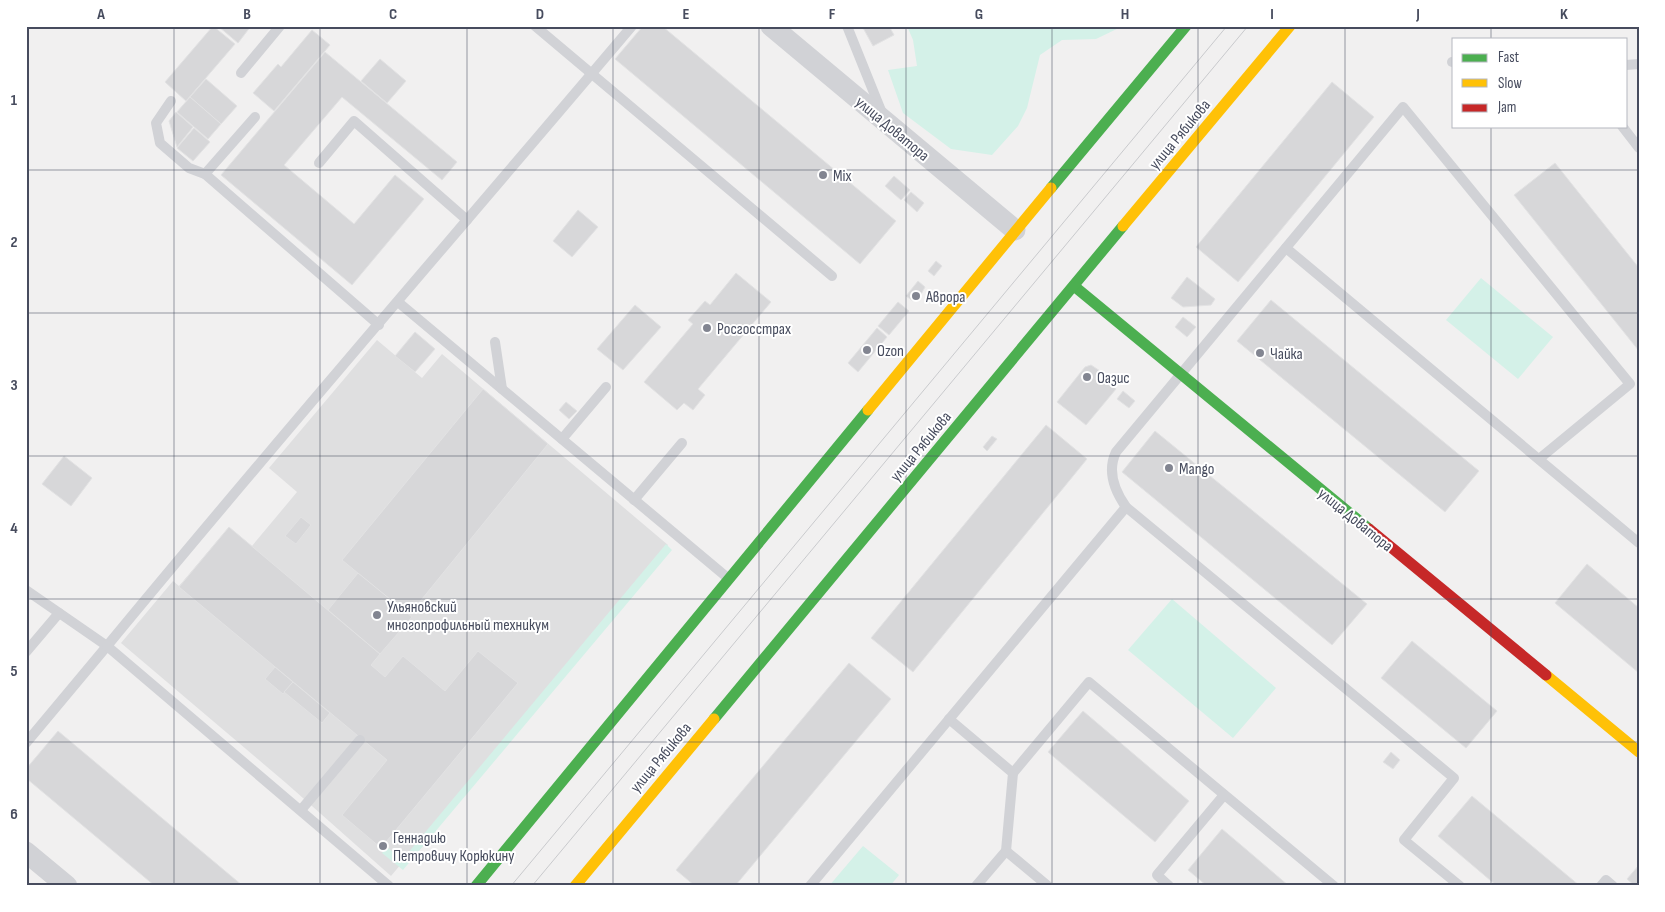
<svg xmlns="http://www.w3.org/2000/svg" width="1665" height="912" viewBox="0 0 1665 912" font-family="'Sofia Sans Condensed',sans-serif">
	<rect width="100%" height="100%" fill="#f1f0f0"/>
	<!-- education -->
	<polygon fill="#dfdfe0" points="377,340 422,378 442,354 668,545 391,876 286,783 121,643 173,581 179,586 229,527 252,546 297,492 269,468"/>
	<!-- green -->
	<g fill="#d4f1e8">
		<polygon points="907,26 1123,26 1096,39 1062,40 1040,55 1027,108 1018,126 992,155 951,149 903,113 888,70 917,66 913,40"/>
		<polygon points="1481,278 1553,337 1518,379 1446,320"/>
		<polygon points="666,544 672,550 403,870 382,853 387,847 402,860"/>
		<polygon points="1172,599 1276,688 1233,738 1128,650"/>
		<polygon points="863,846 899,875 890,886 829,886"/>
	</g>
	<!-- building -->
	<g fill="#d7d7d9" stroke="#e2e2e3">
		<polygon points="213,26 235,44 186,101 165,82"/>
		<polygon points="218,26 251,26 238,43"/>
		<polygon points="643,26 662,26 896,221 860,264 615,59"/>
		<polygon points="862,26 889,26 894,35 873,46"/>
		<polygon points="312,30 330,45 274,111 253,93 278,64 281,67"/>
		<polygon points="325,52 457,162 442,180 342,97 284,165 354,224 395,175 424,199 352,285 221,175"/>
		<polygon points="380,59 406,81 387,103 361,81"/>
		<polygon points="206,79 237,106 221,124 190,97"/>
		<polygon points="1332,82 1374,117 1238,282 1196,247"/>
		<polygon points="190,97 221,124 208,139 177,112"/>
		<polygon points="176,112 193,127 177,147 169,121"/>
		<polygon points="194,128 210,142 193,161 177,148"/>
		<polygon points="1555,163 1639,268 1639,351 1514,195"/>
		<polygon points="894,176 910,190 901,200 885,186"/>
		<polygon points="911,192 924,203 917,212 904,200"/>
		<polygon points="578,210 598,227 572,257 553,241"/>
		<polygon points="936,261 942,266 934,276 928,271"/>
		<polygon points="736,273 771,302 698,389 705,395 693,410 684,403 677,410 644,382 693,324 688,320 705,301 710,305"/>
		<polygon points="1187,277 1215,299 1211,305 1183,307 1171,298"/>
		<polygon points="918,281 925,287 920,296 913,301 906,296"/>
		<polygon points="1271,300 1479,471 1445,512 1237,341"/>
		<polygon points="898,302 909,311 889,335 878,326"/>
		<polygon points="635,305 661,327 623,370 597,349"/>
		<polygon points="1183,317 1196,327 1187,337 1175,327"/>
		<polygon points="877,328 887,337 858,372 848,363"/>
		<polygon points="415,332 435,349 415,372 395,356"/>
		<polygon points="1091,365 1100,371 1101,377 1116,389 1086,425 1057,402 1085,367"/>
		<polygon points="483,389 548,444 409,615 342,560"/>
		<polygon points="1123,391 1135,401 1129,408 1117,399"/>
		<polygon points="566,402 577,411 569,419 559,410"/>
		<polygon points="1046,425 1087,459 913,672 871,638"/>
		<polygon points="1155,431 1367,604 1332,645 1122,472"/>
		<polygon points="992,436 997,439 987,451 983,447"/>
		<polygon points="64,456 92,478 71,506 42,484"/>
		<polygon points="301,517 311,525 296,544 285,536"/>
		<polygon points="229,527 380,654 371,665 385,677 403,656 445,691 478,651 518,683 381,848 342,815 387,760 179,587"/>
		<polygon points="1587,564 1639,608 1639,673 1555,603"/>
		<polygon points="358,573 412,617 380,654 328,610"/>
		<polygon points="1412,641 1497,711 1466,748 1381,678"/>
		<polygon points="849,663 891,699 735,886 695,886 676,870"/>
		<polygon points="275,667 293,682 283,694 265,679"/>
		<polygon points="293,682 330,713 322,723 284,692"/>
		<polygon points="1083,711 1189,801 1155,842 1048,752"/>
		<polygon points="58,731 243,886 155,886 26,778 26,769"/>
		<polygon points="1391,752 1400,760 1393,769 1383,762"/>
		<polygon points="1472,796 1580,886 1497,886 1438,836"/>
		<polygon points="1222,829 1248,851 1289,886 1207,886 1188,870"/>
		<polygon points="1639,865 1639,886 1635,886 1627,879"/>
	</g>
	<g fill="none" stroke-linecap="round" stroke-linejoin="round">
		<!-- lane -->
		<g stroke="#d1d2d6" stroke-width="10">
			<polyline points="535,26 832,276"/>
			<polyline points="847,26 882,113"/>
			<polyline points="1452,62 1454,62"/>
			<polyline points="1626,65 1639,64"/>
			<polyline points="241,73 280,26"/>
			<polyline points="171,101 156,123 160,143 189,168 205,174"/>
			<polyline points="255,117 205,174 379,325"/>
			<polyline points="1622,126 1639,148"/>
			<polyline points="319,163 354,121 467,220"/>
			<polyline points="1286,248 1639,543"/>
			<polyline points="398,302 729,579"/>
			<polyline points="495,342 502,389"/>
			<polyline points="562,439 606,387"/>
			<polyline points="634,500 682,443"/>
			<polyline points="26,590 107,646 26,743"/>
			<polyline points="26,652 59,613"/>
			<polyline points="949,719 1013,773 1006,851 976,886"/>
			<polyline points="1013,773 1089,682 1334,886"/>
			<polyline points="301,810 360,740"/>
			<polyline points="1006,851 1048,886"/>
			<path d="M389 886 107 646C279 437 457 233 632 26"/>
			<polyline points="810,886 1126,507"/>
			<polyline points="1169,886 1157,875 1224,795"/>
			<path d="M1460 886 1404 840 1454 778 1126 507C1114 490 1107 471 1116 452L1403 107 1630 384 1539 459"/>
			<polyline points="1601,886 1606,880 1613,886"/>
		</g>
		<!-- street -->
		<g stroke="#d1d2d6" stroke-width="21">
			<polyline points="771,26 1015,230"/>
			<polyline points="26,852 67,886"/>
		</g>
		<!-- fast -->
		<g stroke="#4caf50" stroke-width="11">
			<polyline points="1051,188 1186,26"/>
			<polyline points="1074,286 1369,529"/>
			<polyline points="714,719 1123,226"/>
			<polyline points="476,886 868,410"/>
		</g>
		<!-- slow -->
		<g stroke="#ffc107" stroke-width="11">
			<polyline points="1123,226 1290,26"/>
			<polyline points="868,410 1051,188"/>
			<polyline points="1546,675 1639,752"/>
			<polyline points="575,886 714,719"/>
		</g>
		<!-- jam -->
		<polyline stroke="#c62828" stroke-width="11" points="1369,529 1546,675"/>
		<!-- tram -->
		<g stroke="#c9cacd" stroke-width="1">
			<polyline points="511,886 1227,26"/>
			<polyline points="532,886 1248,26"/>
		</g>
	</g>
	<!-- grid -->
	<path fill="none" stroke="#474c5e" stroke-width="1" stroke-opacity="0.55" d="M174 26V886M320 26V886M467 26V886M613 26V886M759 26V886M906 26V886M1052 26V886M1198 26V886M1345 26V886M1491 26V39M1491 126V886M26 170H1639M26 313H1639M26 456H1639M26 599H1639M26 742H1639"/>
	<!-- markers -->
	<g fill="#828591" stroke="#fff" stroke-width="2">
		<circle cx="823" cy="175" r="5"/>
		<circle cx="916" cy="296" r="5"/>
		<circle cx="707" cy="328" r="5"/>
		<circle cx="867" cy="350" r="5"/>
		<circle cx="1260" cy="353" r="5"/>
		<circle cx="1087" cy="377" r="5"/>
		<circle cx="1169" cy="468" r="5"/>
		<circle cx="377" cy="615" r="5"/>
		<circle cx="383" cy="846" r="5"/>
	</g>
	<g text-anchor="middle" stroke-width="4" stroke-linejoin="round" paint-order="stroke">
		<!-- street labels -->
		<g font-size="16" fill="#474c5e" stroke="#fff">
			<text transform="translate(893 128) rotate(40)" y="6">улица Доватора</text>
			<text transform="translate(1179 134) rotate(-50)" y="6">улица Рябикова</text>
			<text transform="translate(920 446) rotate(-50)" y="6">улица Рябикова</text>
			<text transform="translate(1356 519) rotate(39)" y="6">улица Доватора</text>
			<text transform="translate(660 757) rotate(-50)" y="6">улица Рябикова</text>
		</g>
		<!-- poi labels -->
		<g font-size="16" fill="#474c5e" stroke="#fff" text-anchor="start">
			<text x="833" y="181">Mix</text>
			<text x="926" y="302">Аврора</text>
			<text x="717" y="334">Росгосстрах</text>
			<text x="877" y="356">Ozon</text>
			<text x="1270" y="359">Чайка</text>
			<text x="1097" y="383">Оазис</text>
			<text x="1179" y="474">Mango</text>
			<text x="387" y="612">Ульяновский<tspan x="387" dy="18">многопрофильный техникум</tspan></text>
			<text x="393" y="843">Геннадию<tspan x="393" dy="18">Петровичу Корюкину</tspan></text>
		</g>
	</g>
	<!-- border -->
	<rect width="1665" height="912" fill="none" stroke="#ffffff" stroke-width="55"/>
	<!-- legend -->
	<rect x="1452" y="38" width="175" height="90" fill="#ffffff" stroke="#b5b7bf"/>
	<rect x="1462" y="54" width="25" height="8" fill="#4caf50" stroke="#b5b7bf"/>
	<text x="1498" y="62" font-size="15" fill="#474c5e">Fast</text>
	<rect x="1462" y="79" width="25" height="8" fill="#ffc107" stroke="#b5b7bf"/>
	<text x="1498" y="88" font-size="15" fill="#474c5e">Slow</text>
	<rect x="1462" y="104" width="25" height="8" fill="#c62828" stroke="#b5b7bf"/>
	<text x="1498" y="112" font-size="15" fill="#474c5e">Jam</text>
	<rect x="28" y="28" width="1610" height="856" fill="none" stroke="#474c5e" stroke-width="2"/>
	<g font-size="16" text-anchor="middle" font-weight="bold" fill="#474c5e">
		<text x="101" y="19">A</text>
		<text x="247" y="19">B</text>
		<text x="393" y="19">C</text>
		<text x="540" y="19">D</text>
		<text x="686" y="19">E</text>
		<text x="832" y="19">F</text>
		<text x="979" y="19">G</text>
		<text x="1125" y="19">H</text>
		<text x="1272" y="19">I</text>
		<text x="1418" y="19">J</text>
		<text x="1564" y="19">K</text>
		<text x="14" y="105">1</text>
		<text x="14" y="247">2</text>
		<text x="14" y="390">3</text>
		<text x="14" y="533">4</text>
		<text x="14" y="676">5</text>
		<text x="14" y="819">6</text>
	</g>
</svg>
